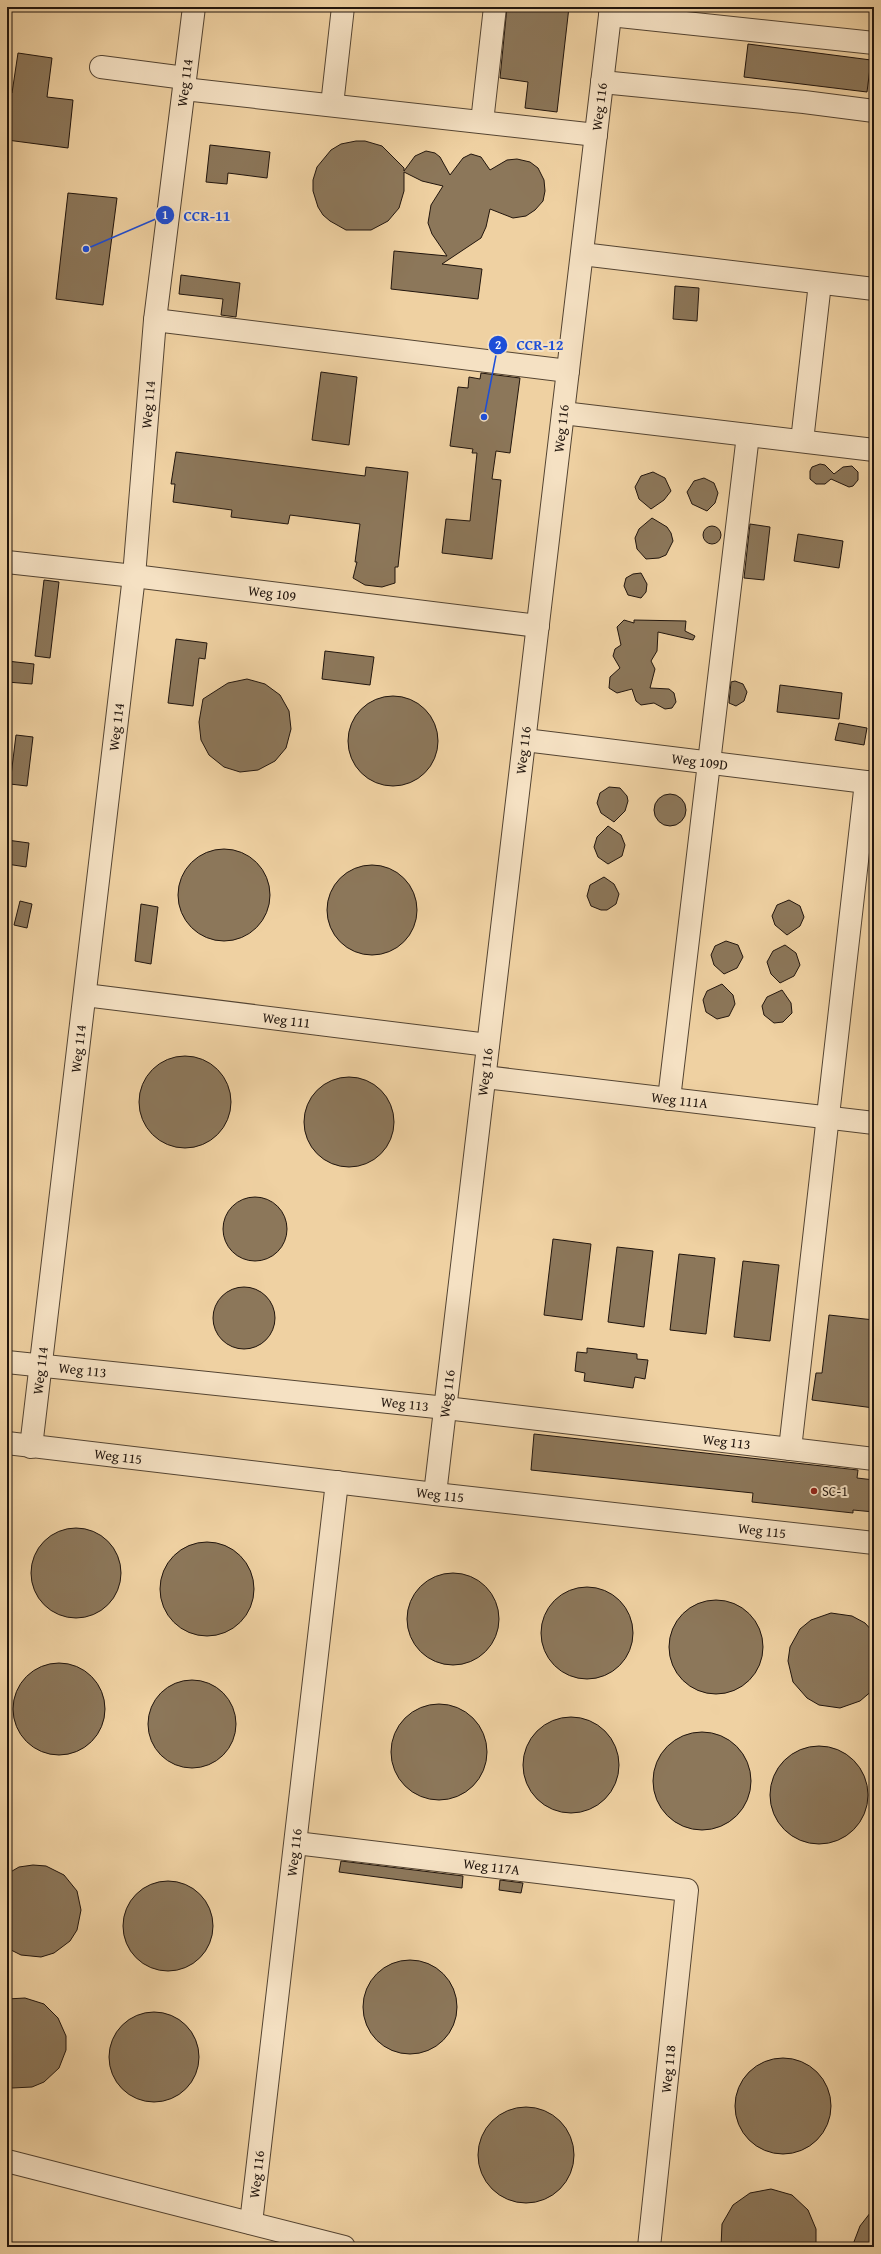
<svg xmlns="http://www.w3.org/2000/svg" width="881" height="2254" viewBox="0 0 881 2254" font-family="'Gentium Book Plus',serif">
	<rect width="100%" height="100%" fill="#efd1a2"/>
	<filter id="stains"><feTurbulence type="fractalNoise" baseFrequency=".005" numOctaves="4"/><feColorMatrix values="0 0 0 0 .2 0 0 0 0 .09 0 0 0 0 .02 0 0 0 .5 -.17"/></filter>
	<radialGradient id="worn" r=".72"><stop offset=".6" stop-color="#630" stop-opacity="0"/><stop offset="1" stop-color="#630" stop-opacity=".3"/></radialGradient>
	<!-- building -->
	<g fill="#8c775a" stroke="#21150d">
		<polygon points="507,7 569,7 557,112 525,108 528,82 500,78"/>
		<polygon points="748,44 871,60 867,92 744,77"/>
		<polygon points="18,53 52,58 47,97 73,100 68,148 7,140 7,92 12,93"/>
		<polygon points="356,141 365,141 382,146 404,168 404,171 415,156 426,151 435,153 440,157 450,175 463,158 471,154 481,157 490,170 507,160 517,159 530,162 538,168 544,180 545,191 543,201 535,210 526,216 513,218 490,209 486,227 481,238 442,264 482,269 478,299 391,289 394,251 447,256 432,234 428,223 431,205 443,186 422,181 404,172 404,191 399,208 388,221 371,230 346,230 330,221 323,215 318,207 313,191 313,180 317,167 331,150 341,144"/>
		<polygon points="210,145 270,152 267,178 228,173 227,184 206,182"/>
		<polygon points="68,193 117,198 103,305 56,299"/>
		<polygon points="181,275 240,283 236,317 221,315 223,299 179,294"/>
		<polygon points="675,286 699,288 697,321 673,319"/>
		<polygon points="321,372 357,377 349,445 312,440"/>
		<polygon points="481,373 520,378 510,453 496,451 492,479 501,480 492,559 442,553 446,519 470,521 477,453 472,453 473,449 450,446 458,387 468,388 469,377 480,379"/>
		<polygon points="176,452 365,476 366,467 408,472 398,567 395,567 395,583 382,587 365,585 353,578 357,562 355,562 360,524 290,515 288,524 231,517 232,510 173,502 175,484 171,484"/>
		<polygon points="820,464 825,465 834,474 843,467 852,466 858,472 858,480 853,486 849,487 831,479 825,484 816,484 810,479 810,471 812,467"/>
		<polygon points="653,472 665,478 671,491 664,500 651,509 639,499 635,487 641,476"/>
		<polygon points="704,478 714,483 718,493 715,503 707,511 692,504 687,492 694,481"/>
		<polygon points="652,518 667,527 671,533 673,541 666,555 659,558 646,559 637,549 635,538 639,529"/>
		<polygon points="750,524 770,527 764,580 744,578"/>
		<circle cx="712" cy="535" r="9"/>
		<polygon points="798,534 843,541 839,568 794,561"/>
		<polygon points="641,573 647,584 646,592 641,598 628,595 624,586 626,578 633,574"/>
		<polygon points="44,580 59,582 50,658 35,656"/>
		<polygon points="624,620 634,623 634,620 686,621 685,631 695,636 693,640 658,632 657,651 651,661 655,669 650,688 669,689 674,693 676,702 672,708 665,709 654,703 641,705 636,701 632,689 617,693 609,688 610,677 620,668 613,656 615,649 621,645 617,627"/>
		<polygon points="176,639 207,643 205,659 199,658 193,706 168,703"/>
		<polygon points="325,651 374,657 370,685 322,679"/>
		<polygon points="7,661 34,664 32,684 7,682"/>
		<polygon points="247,679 265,684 280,695 289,711 291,729 286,748 275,761 258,770 240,772 224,767 209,755 201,740 199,722 203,699 228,683"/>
		<polygon points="735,681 743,684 747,692 744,701 736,706 729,703 731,682"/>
		<polygon points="780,685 842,693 839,719 777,712"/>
		<circle cx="393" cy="741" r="45"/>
		<polygon points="839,723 867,728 864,745 835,740"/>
		<polygon points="16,735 33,737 27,786 10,784"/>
		<polygon points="609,787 620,788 627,796 628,801 625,811 614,822 601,813 597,803 600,793"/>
		<circle cx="670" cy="810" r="16"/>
		<polygon points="608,826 621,835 625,845 622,856 608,864 598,857 594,847 597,837"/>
		<polygon points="7,840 29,843 26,867 7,864"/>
		<circle cx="224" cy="895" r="46"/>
		<circle cx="372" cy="910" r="45"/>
		<polygon points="604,877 614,884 619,894 616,904 607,910 601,910 591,906 587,896 590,885"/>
		<polygon points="789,900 800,906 804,917 800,926 787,935 775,925 772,916 777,905"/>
		<polygon points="20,901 32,904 27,928 14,925"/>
		<polygon points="141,904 158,907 151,964 135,961"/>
		<polygon points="726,941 738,945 743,957 737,968 724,974 714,965 711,955 715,946"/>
		<polygon points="785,945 796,953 800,965 794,976 780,983 771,974 767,962 773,951"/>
		<polygon points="722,984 733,995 735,1004 729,1016 717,1019 706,1012 703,1000 707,991"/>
		<polygon points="782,990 791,1003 792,1013 783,1022 774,1023 764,1015 762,1006 767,997"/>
		<circle cx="185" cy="1102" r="46"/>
		<circle cx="349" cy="1122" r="45"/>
		<circle cx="255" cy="1229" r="32"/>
		<polygon points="553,1239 591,1244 582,1320 544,1315"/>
		<polygon points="617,1247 653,1251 644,1327 608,1322"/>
		<polygon points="679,1254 715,1258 706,1334 670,1330"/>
		<polygon points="743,1261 779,1265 770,1341 734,1337"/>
		<circle cx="244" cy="1318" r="31"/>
		<polygon points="829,1315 874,1320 874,1408 812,1400 816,1373 822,1373"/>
		<polygon points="587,1348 637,1354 637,1359 648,1360 645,1379 635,1377 633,1388 584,1381 585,1373 575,1371 577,1352 587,1353"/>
		<polygon points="534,1434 858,1470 857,1478 874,1480 874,1512 853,1510 853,1513 752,1502 753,1493 531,1470"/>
		<circle cx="76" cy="1573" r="45"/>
		<circle cx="207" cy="1589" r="47"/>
		<circle cx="453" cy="1619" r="46"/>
		<circle cx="587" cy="1633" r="46"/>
		<circle cx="716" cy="1647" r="47"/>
		<polygon points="831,1613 852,1616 865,1623 874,1633 874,1689 860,1701 840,1708 819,1705 807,1698 793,1682 788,1661 790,1647 800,1629 811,1620"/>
		<circle cx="59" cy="1709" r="46"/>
		<circle cx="192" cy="1724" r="44"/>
		<circle cx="439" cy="1752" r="48"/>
		<circle cx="571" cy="1765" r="48"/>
		<circle cx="702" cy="1781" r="49"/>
		<circle cx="819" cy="1795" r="49"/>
		<polygon points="341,1861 463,1876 462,1888 339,1872"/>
		<polygon points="33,1865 46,1866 64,1875 77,1891 81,1910 77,1930 70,1941 54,1953 41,1957 21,1955 7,1948 7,1874 19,1867"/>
		<polygon points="500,1880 523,1883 521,1893 499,1890"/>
		<circle cx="168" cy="1926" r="45"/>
		<circle cx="410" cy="2007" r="47"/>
		<polygon points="25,1998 44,2004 58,2018 66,2036 66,2050 59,2068 44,2082 32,2087 12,2088 7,2087 7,1999"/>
		<circle cx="154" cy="2057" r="45"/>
		<circle cx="783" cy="2106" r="48"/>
		<circle cx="526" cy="2155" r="48"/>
		<polygon points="771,2189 792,2195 808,2210 816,2229 816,2247 721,2247 722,2224 733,2205 750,2193"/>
		<polygon points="874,2208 874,2247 852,2247 860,2226"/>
	</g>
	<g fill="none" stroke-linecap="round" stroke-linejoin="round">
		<!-- minor casing -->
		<g stroke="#544432" stroke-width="24">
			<g id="minor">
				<polyline points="610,15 874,43"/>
				<polyline points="101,67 185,78"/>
				<polyline points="602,82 804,102 874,111"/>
				<polyline points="184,89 596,135"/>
				<polyline points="332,105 343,7"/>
				<polyline points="482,122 495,7"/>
				<polyline points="582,254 874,289"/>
				<polyline points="155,320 568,371"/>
				<polyline points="563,413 874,450"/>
				<polyline points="802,441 820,283"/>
				<path id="s1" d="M7 562 134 576 538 626"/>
				<path id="s2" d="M525 740 874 783"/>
				<path id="s3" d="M85 995 488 1045"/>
				<path id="s4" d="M485 1077 874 1123"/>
				<polyline points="669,1099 748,435"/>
				<path id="s5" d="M7 1362 446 1408 874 1459"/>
				<path id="s6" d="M7 1443 435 1494 874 1543"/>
				<path id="s7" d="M31 1447 134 576 155 320 194 7"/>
				<polyline points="790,1449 866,782"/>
				<path id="s8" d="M435 1494 611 7"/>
				<path id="s9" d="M296 1843 687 1890 649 2247"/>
				<polyline points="7,2161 344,2247"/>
				<path id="s10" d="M251 2223 337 1482"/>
			</g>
		</g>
		<!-- minor -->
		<use href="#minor" stroke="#f5e1c3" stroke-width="22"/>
	</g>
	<!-- markers -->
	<circle fill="#8f2418" stroke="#f5e1c3" stroke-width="1.5" cx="814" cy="1491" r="4"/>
	<g text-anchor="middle" stroke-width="4" stroke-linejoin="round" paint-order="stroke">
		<!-- street labels -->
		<g font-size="14" fill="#21150d" stroke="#f5e1c3">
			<text dy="5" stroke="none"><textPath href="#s7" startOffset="1373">Weg 114</textPath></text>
			<text dy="5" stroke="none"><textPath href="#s8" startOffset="1397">Weg 116</textPath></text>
			<text dy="5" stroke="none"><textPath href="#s7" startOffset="1049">Weg 114</textPath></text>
			<text dy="5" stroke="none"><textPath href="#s8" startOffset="1073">Weg 116</textPath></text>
			<text dy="5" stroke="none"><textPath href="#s1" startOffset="267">Weg 109</textPath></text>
			<text dy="5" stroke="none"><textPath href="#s7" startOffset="725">Weg 114</textPath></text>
			<text dy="5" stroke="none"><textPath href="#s8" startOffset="749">Weg 116</textPath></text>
			<text dy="5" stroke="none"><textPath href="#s2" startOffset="176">Weg 109D</textPath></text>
			<text dy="5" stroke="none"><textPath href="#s3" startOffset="203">Weg 111</textPath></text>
			<text dy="5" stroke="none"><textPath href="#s7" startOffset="401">Weg 114</textPath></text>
			<text dy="5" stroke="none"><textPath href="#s8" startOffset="425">Weg 116</textPath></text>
			<text dy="5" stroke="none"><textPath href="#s4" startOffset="196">Weg 111A</textPath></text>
			<text dy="5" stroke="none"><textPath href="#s5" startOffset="76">Weg 113</textPath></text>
			<text dy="5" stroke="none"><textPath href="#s7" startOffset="77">Weg 114</textPath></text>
			<text dy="5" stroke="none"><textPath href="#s8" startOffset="101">Weg 116</textPath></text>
			<text dy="5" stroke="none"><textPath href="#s5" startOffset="400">Weg 113</textPath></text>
			<text dy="5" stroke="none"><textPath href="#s5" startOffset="724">Weg 113</textPath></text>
			<text dy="5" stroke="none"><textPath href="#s6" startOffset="112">Weg 115</textPath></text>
			<text dy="5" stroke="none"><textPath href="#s6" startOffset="436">Weg 115</textPath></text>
			<text dy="5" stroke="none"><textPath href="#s6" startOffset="760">Weg 115</textPath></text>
			<text dy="5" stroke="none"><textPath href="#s10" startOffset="373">Weg 116</textPath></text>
			<text dy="5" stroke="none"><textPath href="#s9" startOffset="197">Weg 117A</textPath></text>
			<text transform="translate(668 2069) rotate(-84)" y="5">Weg 118</text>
			<text dy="5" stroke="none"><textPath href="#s10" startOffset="49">Weg 116</textPath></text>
		</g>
		<!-- poi labels -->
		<g font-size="14" fill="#21150d" stroke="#f5e1c3" text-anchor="start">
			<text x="822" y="1496">SC-1</text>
		</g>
	</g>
	<!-- callouts -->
	<path fill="none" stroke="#1d4ed8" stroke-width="1.5" d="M86 249L165 215M484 417L498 345"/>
	<g fill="#1d4ed8" stroke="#f5e1c3" stroke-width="1.5">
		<circle cx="86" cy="249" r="4"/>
		<circle cx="484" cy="417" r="4"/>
		<circle cx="165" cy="215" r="10"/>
		<circle cx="498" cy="345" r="10"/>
	</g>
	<g font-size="12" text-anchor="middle" font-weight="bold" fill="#fff">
		<text x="165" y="219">1</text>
		<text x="498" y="349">2</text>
	</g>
	<g font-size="15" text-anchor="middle" font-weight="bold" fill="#1d4ed8" stroke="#f5e1c3" stroke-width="4" stroke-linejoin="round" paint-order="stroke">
		<text x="207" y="221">CCR-11</text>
		<text x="540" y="350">CCR-12</text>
	</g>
	<!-- margin -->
	<rect width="881" height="2254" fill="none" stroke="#efd1a2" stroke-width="24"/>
	<rect x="8" y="8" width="865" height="2238" fill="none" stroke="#21150d" stroke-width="2"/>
	<rect x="12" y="12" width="857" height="2230" fill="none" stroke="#21150d"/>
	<rect width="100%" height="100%" filter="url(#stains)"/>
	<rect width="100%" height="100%" fill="url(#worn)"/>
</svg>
